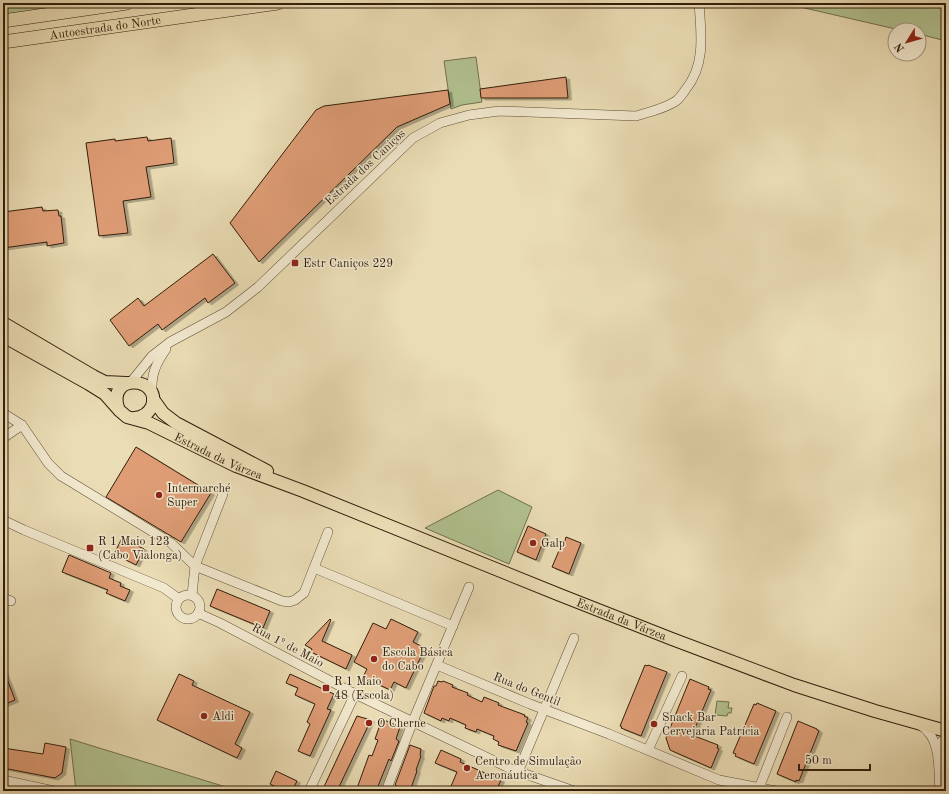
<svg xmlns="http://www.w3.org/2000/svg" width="949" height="794" viewBox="0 0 949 794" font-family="'Old Standard TT',serif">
	<defs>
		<filter id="shadow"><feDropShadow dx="3.5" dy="2" stdDeviation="0" flood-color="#0004"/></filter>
	</defs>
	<rect width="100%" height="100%" fill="#eadcb4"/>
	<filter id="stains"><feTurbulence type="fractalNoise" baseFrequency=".005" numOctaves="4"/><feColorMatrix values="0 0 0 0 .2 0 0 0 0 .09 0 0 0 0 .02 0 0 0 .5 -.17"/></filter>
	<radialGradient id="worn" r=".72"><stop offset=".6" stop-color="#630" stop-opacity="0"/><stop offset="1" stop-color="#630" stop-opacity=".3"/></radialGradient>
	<!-- green -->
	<g fill="#b2c290" stroke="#72704e">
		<polygon points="3,3 112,3 3,25"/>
		<polygon points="783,3 946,3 946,41 919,34 919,30 900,30"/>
		<polygon points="476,57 482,102 462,105 451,109 444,61"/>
		<polygon points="498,490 532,507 509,564 425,528"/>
		<polygon points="717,701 729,702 728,708 732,708 731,713 728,713 727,716 715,715"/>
		<polygon points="70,739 239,791 76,791"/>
	</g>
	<!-- building -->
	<g fill="#df9d76" stroke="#311e0c" filter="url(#shadow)">
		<polygon points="566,77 568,98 481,98 480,89"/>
		<polygon points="448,90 450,104 397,127 259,262 230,223 316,110 324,106"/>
		<polygon points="147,137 148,141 171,138 174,163 146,167 151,197 123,201 128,233 99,236 86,143 115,139 115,141"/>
		<polygon points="42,207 43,211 58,210 59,216 61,216 64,243 47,246 47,242 3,248 3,212"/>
		<polygon points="213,254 235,283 208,303 205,298 162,330 158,324 129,346 110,320 138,298 144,306"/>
		<polygon points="136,447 211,493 181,542 106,497"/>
		<polygon points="528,526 546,534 536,560 517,552"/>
		<polygon points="566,537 581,543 569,574 552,567 561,546 563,547"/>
		<polygon points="122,538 144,549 136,565 114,554"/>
		<polygon points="69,555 111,573 109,578 121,583 120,586 130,590 125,601 106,593 108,590 62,572"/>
		<polygon points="217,589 270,611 263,628 210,606"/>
		<polygon points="330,619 331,620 322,641 352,655 346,669 311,652 312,649 305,645"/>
		<polygon points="391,619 418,632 413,642 425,648 406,688 394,682 390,690 363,677 367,669 354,662 373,623 386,629"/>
		<polygon points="645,665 647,666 648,665 667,672 641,736 621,728 622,727 620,726"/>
		<polygon points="4,671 15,700 3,705 3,672"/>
		<polygon points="179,674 194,681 192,685 250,712 235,744 242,748 237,758 157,720"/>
		<polygon points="290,674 334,694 327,709 331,710 310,756 298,751 310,724 307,722 315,704 295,695 298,688 286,683"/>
		<polygon points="690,679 709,687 708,689 711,690 692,735 718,745 717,748 719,749 711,768 670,750 666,738"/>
		<polygon points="438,681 442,682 443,681 453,685 452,687 468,693 467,695 482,702 484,697 499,703 498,705 525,715 524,716 528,718 526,722 528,723 516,751 498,745 499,742 493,739 494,736 477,729 476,732 465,728 466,725 450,718 449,721 442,718 441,721 424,713 434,686 436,686"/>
		<polygon points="757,703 776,711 754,764 735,756 736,754 733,753 754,704 756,705"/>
		<polygon points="357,716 371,720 337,791 322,791"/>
		<polygon points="382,719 400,727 396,739 399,741 391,761 389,759 376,791 356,791 369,755 372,756 378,740 375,739"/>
		<polygon points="798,721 817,729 817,730 819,731 799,781 796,780 796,782 777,774"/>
		<polygon points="45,743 66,747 62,773 55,778 3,768 3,748 43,754"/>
		<polygon points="410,745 421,749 420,755 421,756 416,770 417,771 410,791 397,791 399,787 395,785"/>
		<polygon points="441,750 461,759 460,762 501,780 496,791 449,791 457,772 435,763"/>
		<polygon points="276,771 297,781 292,791 284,791 270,784"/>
	</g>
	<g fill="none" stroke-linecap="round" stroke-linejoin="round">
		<!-- minor casing -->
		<g stroke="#5f4e36" stroke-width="10">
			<g id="minor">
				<path d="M131 382 152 356 170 342 226 312 258 287 413 138 440 123 469 115 499 111 636 116C649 112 664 109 676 101 680 98 683 93 686 89 706 64 701 33 699 3"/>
				<path d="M152 394C151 375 155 365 166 349"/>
				<polyline points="3,413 22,425 48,463 61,476 71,482 171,543 195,566 282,601 289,602 295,600 304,593 328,532"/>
				<polyline points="3,438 22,425"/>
				<polyline points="3,520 24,530 164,588 179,599"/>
				<polyline points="314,568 453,626"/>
				<polyline points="192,595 195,566 223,494"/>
				<circle cx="188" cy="607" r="12"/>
				<polyline points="3,598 11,601"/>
				<polyline points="198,613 220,623 355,694 511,769 574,791"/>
				<polyline points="437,665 530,704 609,734 719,780 776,791"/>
				<path d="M920 725C942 738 938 768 940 791"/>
				<polyline points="648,750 682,676"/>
				<polyline points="938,752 942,741 946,738"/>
				<polyline points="518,772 574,638"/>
				<polyline points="3,780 54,791"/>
				<polyline points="759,788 787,717"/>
				<polyline points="309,791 355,694"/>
				<polyline points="386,791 413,721 469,587"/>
			</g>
		</g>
		<!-- major casing -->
		<g stroke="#311e0c" stroke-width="14">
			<g id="major">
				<polyline points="3,323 93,376 105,382 126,383"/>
				<path id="s1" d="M3 336 89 384 105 394 120 411 127 417 149 423 236 466 303 491 560 595 672 639 794 685 875 711 946 731"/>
				<polyline points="153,399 163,413 176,423 267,471"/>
				<path d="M118 408C107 372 162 377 152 406 149 413 143 417 135 418"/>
			</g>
		</g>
		<!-- highway casing -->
		<g stroke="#311e0c" stroke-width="14">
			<g id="highway">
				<polyline points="3,21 127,3"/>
				<path id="s2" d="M3 42 278 3"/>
			</g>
		</g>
		<!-- minor -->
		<use href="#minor" stroke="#f1e8ce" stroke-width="9"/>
		<!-- major -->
		<use href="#major" stroke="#eadcb4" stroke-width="12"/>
		<!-- highway -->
		<use href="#highway" stroke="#eadcb4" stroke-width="13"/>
	</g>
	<!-- markers -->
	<g fill="#8f2418" stroke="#f1e8ce" stroke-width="1.5">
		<rect x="291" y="259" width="8" height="8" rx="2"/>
		<circle cx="159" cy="495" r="4"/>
		<circle cx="533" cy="543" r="4"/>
		<rect x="86" y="544" width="8" height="8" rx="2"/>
		<circle cx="374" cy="659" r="4"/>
		<rect x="322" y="684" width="8" height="8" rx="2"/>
		<circle cx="204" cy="716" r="4"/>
		<circle cx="369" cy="723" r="4"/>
		<circle cx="654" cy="724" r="4"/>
		<circle cx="467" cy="768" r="4"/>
	</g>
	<g text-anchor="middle" stroke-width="3" stroke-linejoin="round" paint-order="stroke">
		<!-- street labels -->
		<g font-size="12" fill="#311e0c" stroke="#f1e8ce">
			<text dy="4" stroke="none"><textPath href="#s2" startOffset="103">Autoestrada do Norte</textPath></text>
			<text transform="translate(365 167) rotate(-43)" y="4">Estrada dos Caniços</text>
			<text dy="4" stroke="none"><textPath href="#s1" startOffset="249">Estrada da Várzea</textPath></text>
			<text dy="4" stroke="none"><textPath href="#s1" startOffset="684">Estrada da Várzea</textPath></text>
			<text transform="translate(288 645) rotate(28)" y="4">Rua 1º de Maio</text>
			<text transform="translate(527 689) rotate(22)" y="4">Rua do Gentil</text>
		</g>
		<!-- poi labels -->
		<g font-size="12" fill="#311e0c" stroke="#f1e8ce" text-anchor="start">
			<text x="303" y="267">Estr Caniços 229</text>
			<text x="167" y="492">Intermarché<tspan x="167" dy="14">Super</tspan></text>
			<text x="98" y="545">R 1 Maio 123<tspan x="98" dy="14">(Cabo Vialonga)</tspan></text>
			<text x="541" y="547">Galp</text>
			<text x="382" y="656">Escola Básica<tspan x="382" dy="14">do Cabo</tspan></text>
			<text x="334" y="685">R 1 Maio<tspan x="334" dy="14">48 (Escola)</tspan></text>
			<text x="212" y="720">Aldi</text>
			<text x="662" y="721">Snack Bar<tspan x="662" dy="14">Cervejaria Patrícia</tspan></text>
			<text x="377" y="727">O Cherne</text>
			<text x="475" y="765">Centro de Simulação<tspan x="475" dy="14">Aeronáutica</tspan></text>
		</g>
	</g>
	<!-- margin -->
	<rect width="949" height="794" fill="none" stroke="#eadcb4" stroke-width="16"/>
	<rect x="4" y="4" width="941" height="786" fill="none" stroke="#311e0c" stroke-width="2"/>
	<rect x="8" y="8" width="933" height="778" fill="none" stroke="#311e0c"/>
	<!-- north arrow -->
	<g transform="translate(907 42) rotate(233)"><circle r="19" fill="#f1e8ce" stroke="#a49780"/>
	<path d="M0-3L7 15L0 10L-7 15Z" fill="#8f2418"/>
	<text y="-6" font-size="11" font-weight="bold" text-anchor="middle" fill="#311e0c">N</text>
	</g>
	<!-- scale -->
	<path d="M799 764v6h71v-6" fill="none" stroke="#311e0c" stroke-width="2"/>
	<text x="805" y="764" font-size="12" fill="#311e0c" stroke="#f1e8ce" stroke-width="3" paint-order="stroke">50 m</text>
	<rect width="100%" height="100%" filter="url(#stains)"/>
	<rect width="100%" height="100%" fill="url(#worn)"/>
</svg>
